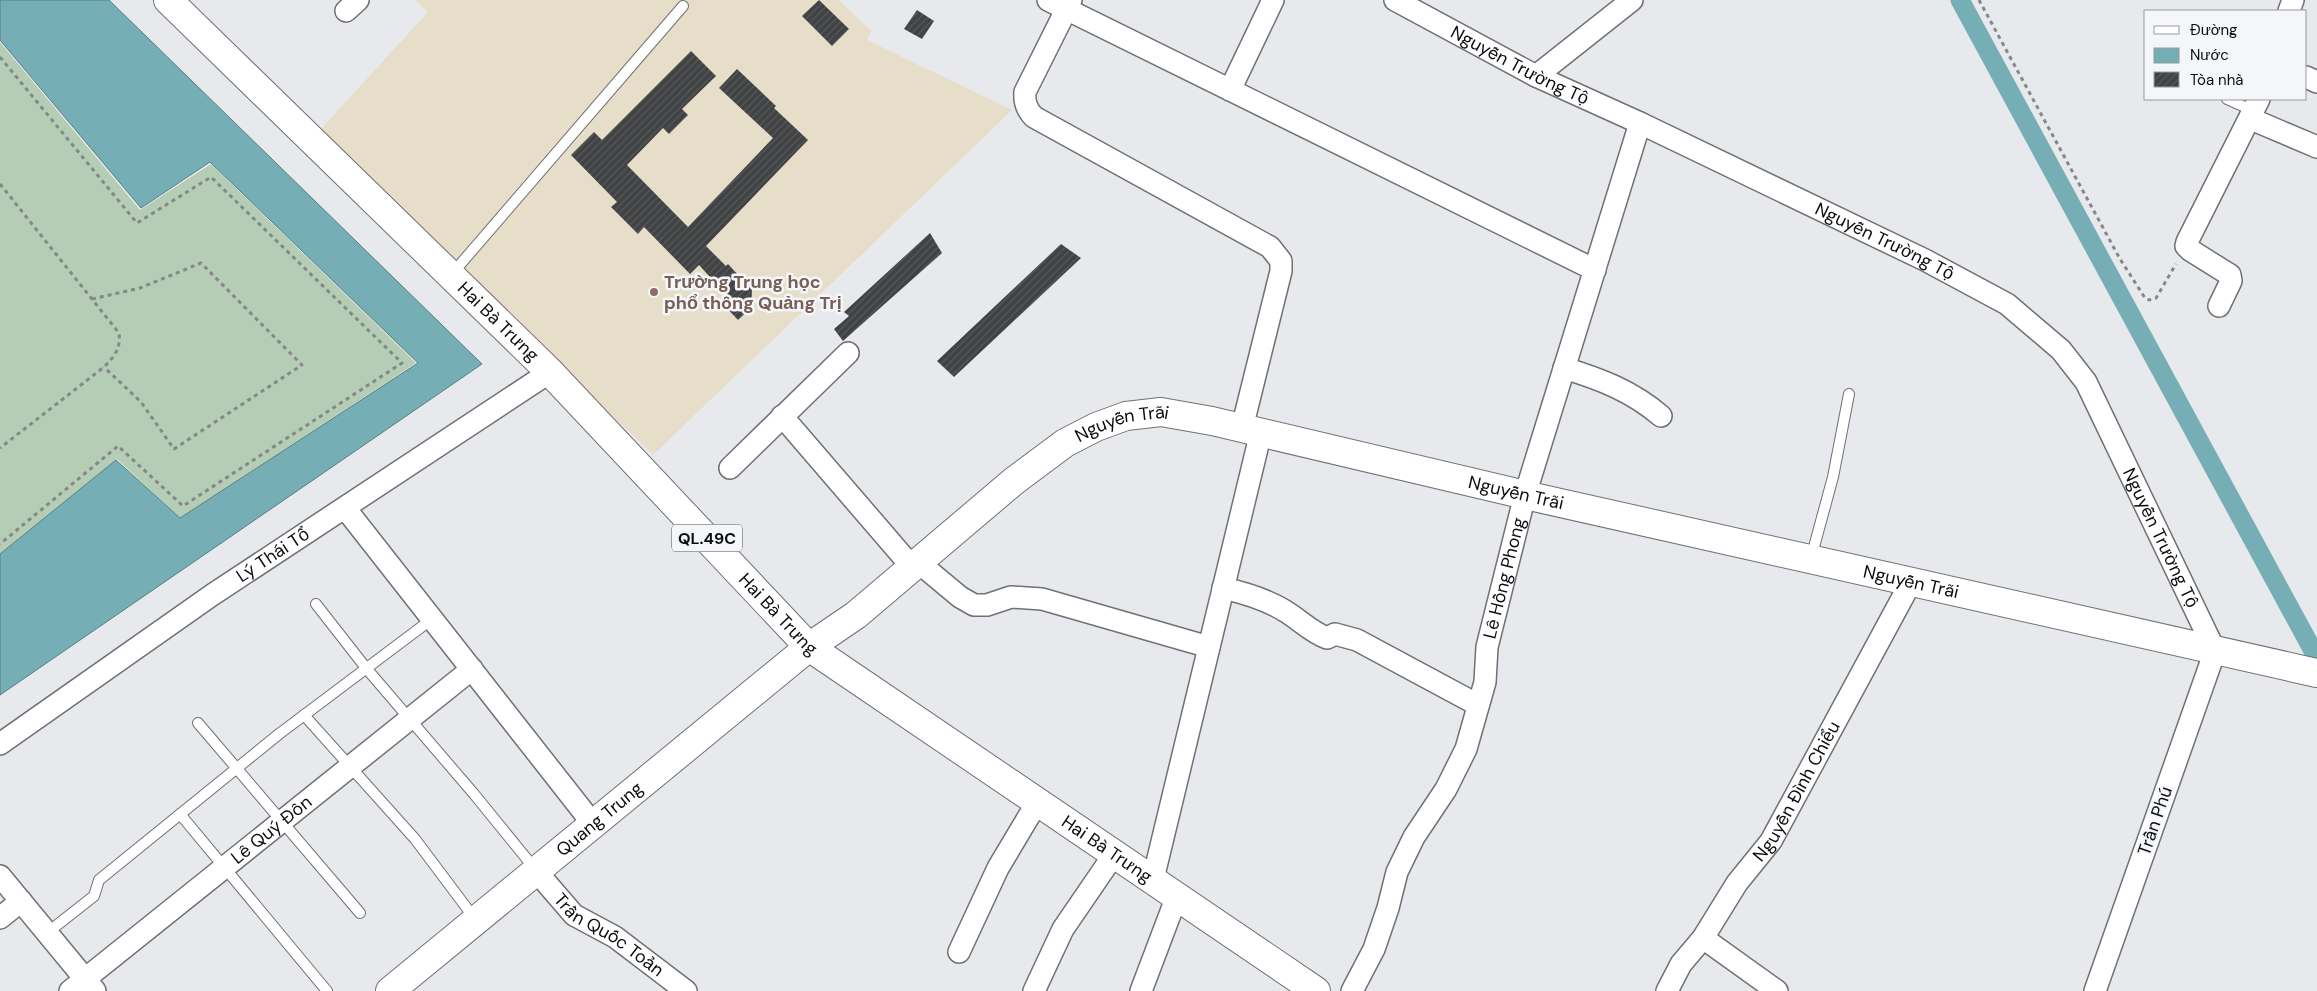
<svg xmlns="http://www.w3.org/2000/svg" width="2317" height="991" viewBox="0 0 2317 991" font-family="'DM Sans',sans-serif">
	<defs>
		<pattern id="building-hatch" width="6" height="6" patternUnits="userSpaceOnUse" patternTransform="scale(1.25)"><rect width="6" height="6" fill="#414244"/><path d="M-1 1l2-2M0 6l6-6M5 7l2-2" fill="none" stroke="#58595b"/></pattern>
	</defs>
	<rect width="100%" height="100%" fill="#e7e9ec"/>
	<!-- education -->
	<polygon fill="#e7dec9" points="415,0 839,0 871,31 867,40 1012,110 653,455 320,130 428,12"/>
	<!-- grass -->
	<polygon fill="#b5cdb4" points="0,42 140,210 211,164 416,363 180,518 117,459 0,554"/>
	<!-- water -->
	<polygon fill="#75afb5" stroke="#567e83" points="0,0 109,0 482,364 0,695 0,554 116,460 180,518 418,363 210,162 141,208 0,40"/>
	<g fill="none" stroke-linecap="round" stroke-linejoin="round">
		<!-- canal -->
		<polyline stroke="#75afb5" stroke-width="19" points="1960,0 2317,658"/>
	</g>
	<!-- building -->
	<g fill="url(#building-hatch)">
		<polygon points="819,0 849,29 832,46 802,16"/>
		<polygon points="917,10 934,21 922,39 904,29"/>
		<polygon points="691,51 716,76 682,109 688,115 669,134 663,128 627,165 688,227 773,138 719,88 737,69 776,106 774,108 808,140 706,246 726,266 728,264 752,290 751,308 738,320 722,303 728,297 699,265 690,274 644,227 638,234 611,207 617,202 571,155 594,132 602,140"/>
		<polygon points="930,233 942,253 843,341 834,329 849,316 844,312"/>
		<polygon points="1061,244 1081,258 954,377 937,361"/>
	</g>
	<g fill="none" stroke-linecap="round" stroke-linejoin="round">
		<!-- lane casing -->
		<g stroke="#6f7174" stroke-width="12">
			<g id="lane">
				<polyline points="2227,99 2254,111"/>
				<polyline points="451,275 683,6"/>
				<polyline points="1811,558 1833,477 1849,394"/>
				<polyline points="316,604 366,668 474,794 535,869"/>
				<polyline points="304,715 415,839 475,919"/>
				<polyline points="198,723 360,913"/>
				<polyline points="180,814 327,991"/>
				<polyline points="47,933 94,896 99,880 279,734 432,619"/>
			</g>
		</g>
		<!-- street casing -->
		<g stroke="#6f7174" stroke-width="24">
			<g id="street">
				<polyline points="1048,0 1595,270"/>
				<path d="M1071 0 1025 92C1024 103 1027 110 1034 117L1270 247 1281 261V271L1242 428"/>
				<path id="s1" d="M1395 0 1536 76 1640 123 1925 260 2007 304 2061 350 2086 382 2215 651 2095 991"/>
				<polyline points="346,11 358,0"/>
				<polyline points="2289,11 2293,0"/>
				<polyline points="1536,76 1632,0"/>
				<polyline points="2306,77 2317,82"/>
				<polyline points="1230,90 1273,0"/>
				<polyline points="2251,119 2317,147"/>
				<polyline points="2219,306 2231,281 2230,275 2190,250 2186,246 2187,242 2259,99"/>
				<path d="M1564 368C1600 379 1632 391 1661 416"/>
				<polyline points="782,416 912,567"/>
				<polyline points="730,468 848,353"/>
				<polyline points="345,508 593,824"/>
				<polyline points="918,562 960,597 974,605 987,605 1011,597 1042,599 1209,647"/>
				<path d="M1223 588C1245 593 1266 599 1285 611 1300 620 1311 632 1327 638L1335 634 1357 640 1478 705"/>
				<path id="s2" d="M0 744 212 595 550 372"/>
				<path id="s3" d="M536 871 574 915 615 937 686 991"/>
				<polyline points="0,876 95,991"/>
				<polyline points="1153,879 1261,432"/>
				<polyline points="0,918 21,901"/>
				<polyline points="1703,938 1777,991"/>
				<polyline points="959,952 998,868 1038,801"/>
				<path id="s4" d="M70 991 472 669"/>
				<polyline points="1034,991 1063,929 1115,853"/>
				<polyline points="1141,991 1177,896"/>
				<path id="s5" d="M1352 991 1374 949 1388 908 1397 872 1414 837 1446 789 1466 749 1485 682 1487 647 1525 495 1640 123"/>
				<path id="s6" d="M1667 991 1681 964 1703 938 1737 883 1771 841 1911 582"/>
			</g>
		</g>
		<!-- secondary casing -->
		<g stroke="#6f7174" stroke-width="30">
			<g id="secondary">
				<path id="s7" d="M390 991 809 647 856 615 1014 481 1065 443 1096 427 1126 416 1161 412 1212 421 1525 495 2317 673"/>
			</g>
		</g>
		<!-- primary casing -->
		<g stroke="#6f7174" stroke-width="30">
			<g id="primary">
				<path id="s8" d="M168 0 550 372 809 647 1316 991"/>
			</g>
		</g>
		<!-- path -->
		<g stroke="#858789" stroke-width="3" stroke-dasharray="4 4" stroke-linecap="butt">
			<polyline points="1979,0 2120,259 2145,298 2149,300 2156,298 2176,264"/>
			<polyline points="0,57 137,223 211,177 402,363 183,506 118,446 0,544"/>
			<path d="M0 184 119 333C121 348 115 356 104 367L0 448"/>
			<polyline points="92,299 140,288 201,263 302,365 174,449 141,402 104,367"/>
		</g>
		<!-- lane -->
		<use href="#lane" stroke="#fff" stroke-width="10"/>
		<!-- street -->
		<use href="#street" stroke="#fff" stroke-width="21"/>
		<!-- secondary -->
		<use href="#secondary" stroke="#fff" stroke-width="28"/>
		<!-- primary -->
		<use href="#primary" stroke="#fff" stroke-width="28"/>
	</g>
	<!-- markers -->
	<circle fill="#8d6e63" stroke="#f4f6f9" stroke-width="2" cx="654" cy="292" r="5"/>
	<g text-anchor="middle" stroke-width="5" stroke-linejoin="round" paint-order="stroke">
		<!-- shield labels -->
		<rect fill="#f4f6f9" stroke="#525354" stroke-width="1" x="672" y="524.5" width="70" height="27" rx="4"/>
		<g font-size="16" font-weight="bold" fill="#0c0d0e">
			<text x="707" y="544">QL.49C</text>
		</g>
		<!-- street labels -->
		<g font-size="18" fill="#0c0d0e" stroke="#f4f6f9">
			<text dy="6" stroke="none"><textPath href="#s1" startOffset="141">Nguyễn Trường Tộ</textPath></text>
			<text dy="6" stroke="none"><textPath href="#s1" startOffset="546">Nguyễn Trường Tộ</textPath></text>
			<text dy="6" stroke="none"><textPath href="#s8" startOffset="461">Hai Bà Trưng</textPath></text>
			<text dy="6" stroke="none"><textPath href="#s7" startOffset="931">Nguyễn Trãi</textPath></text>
			<text dy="6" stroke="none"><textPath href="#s7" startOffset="1336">Nguyễn Trãi</textPath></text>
			<text dy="6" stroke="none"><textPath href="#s1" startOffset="968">Nguyễn Trường Tộ</textPath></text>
			<text dy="6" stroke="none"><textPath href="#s2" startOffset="332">Lý Thái Tổ</textPath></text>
			<text dy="6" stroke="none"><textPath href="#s5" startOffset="445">Lê Hồng Phong</textPath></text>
			<text dy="6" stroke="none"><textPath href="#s7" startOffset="1741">Nguyễn Trãi</textPath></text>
			<text dy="6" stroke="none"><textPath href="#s8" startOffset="866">Hai Bà Trưng</textPath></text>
			<text dy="6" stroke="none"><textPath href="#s6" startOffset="239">Nguyễn Đình Chiểu</textPath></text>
			<text dy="6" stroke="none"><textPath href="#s7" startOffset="271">Quang Trung</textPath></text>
			<text transform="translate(2155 821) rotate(-71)" y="6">Trần Phú</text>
			<text dy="6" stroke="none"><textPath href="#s4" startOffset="258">Lê Quý Đôn</textPath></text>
			<text dy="6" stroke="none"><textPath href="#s8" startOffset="1271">Hai Bà Trưng</textPath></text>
			<text dy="6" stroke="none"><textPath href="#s3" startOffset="98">Trần Quốc Toản</textPath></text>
		</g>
		<!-- education labels -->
		<g font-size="18" font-weight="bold" fill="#785e54" stroke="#f4f6f9" text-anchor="start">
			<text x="664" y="288">Trường Trung học<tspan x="664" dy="21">phổ thông Quảng Trị</tspan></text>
		</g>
	</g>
	<!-- legend -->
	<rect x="2144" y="10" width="162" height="90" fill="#f4f6f9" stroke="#97999b"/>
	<rect x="2154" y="26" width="25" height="8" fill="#ffffff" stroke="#97999b"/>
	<text x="2190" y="35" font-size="15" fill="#0c0d0e">Đường</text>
	<rect x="2154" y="48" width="25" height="15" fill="#75afb5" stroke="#97999b"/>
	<text x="2190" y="60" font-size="15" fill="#0c0d0e">Nước</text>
	<rect x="2154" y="72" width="25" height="15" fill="url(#building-hatch)" stroke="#97999b"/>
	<text x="2190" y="85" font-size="15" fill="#0c0d0e">Tòa nhà</text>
</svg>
